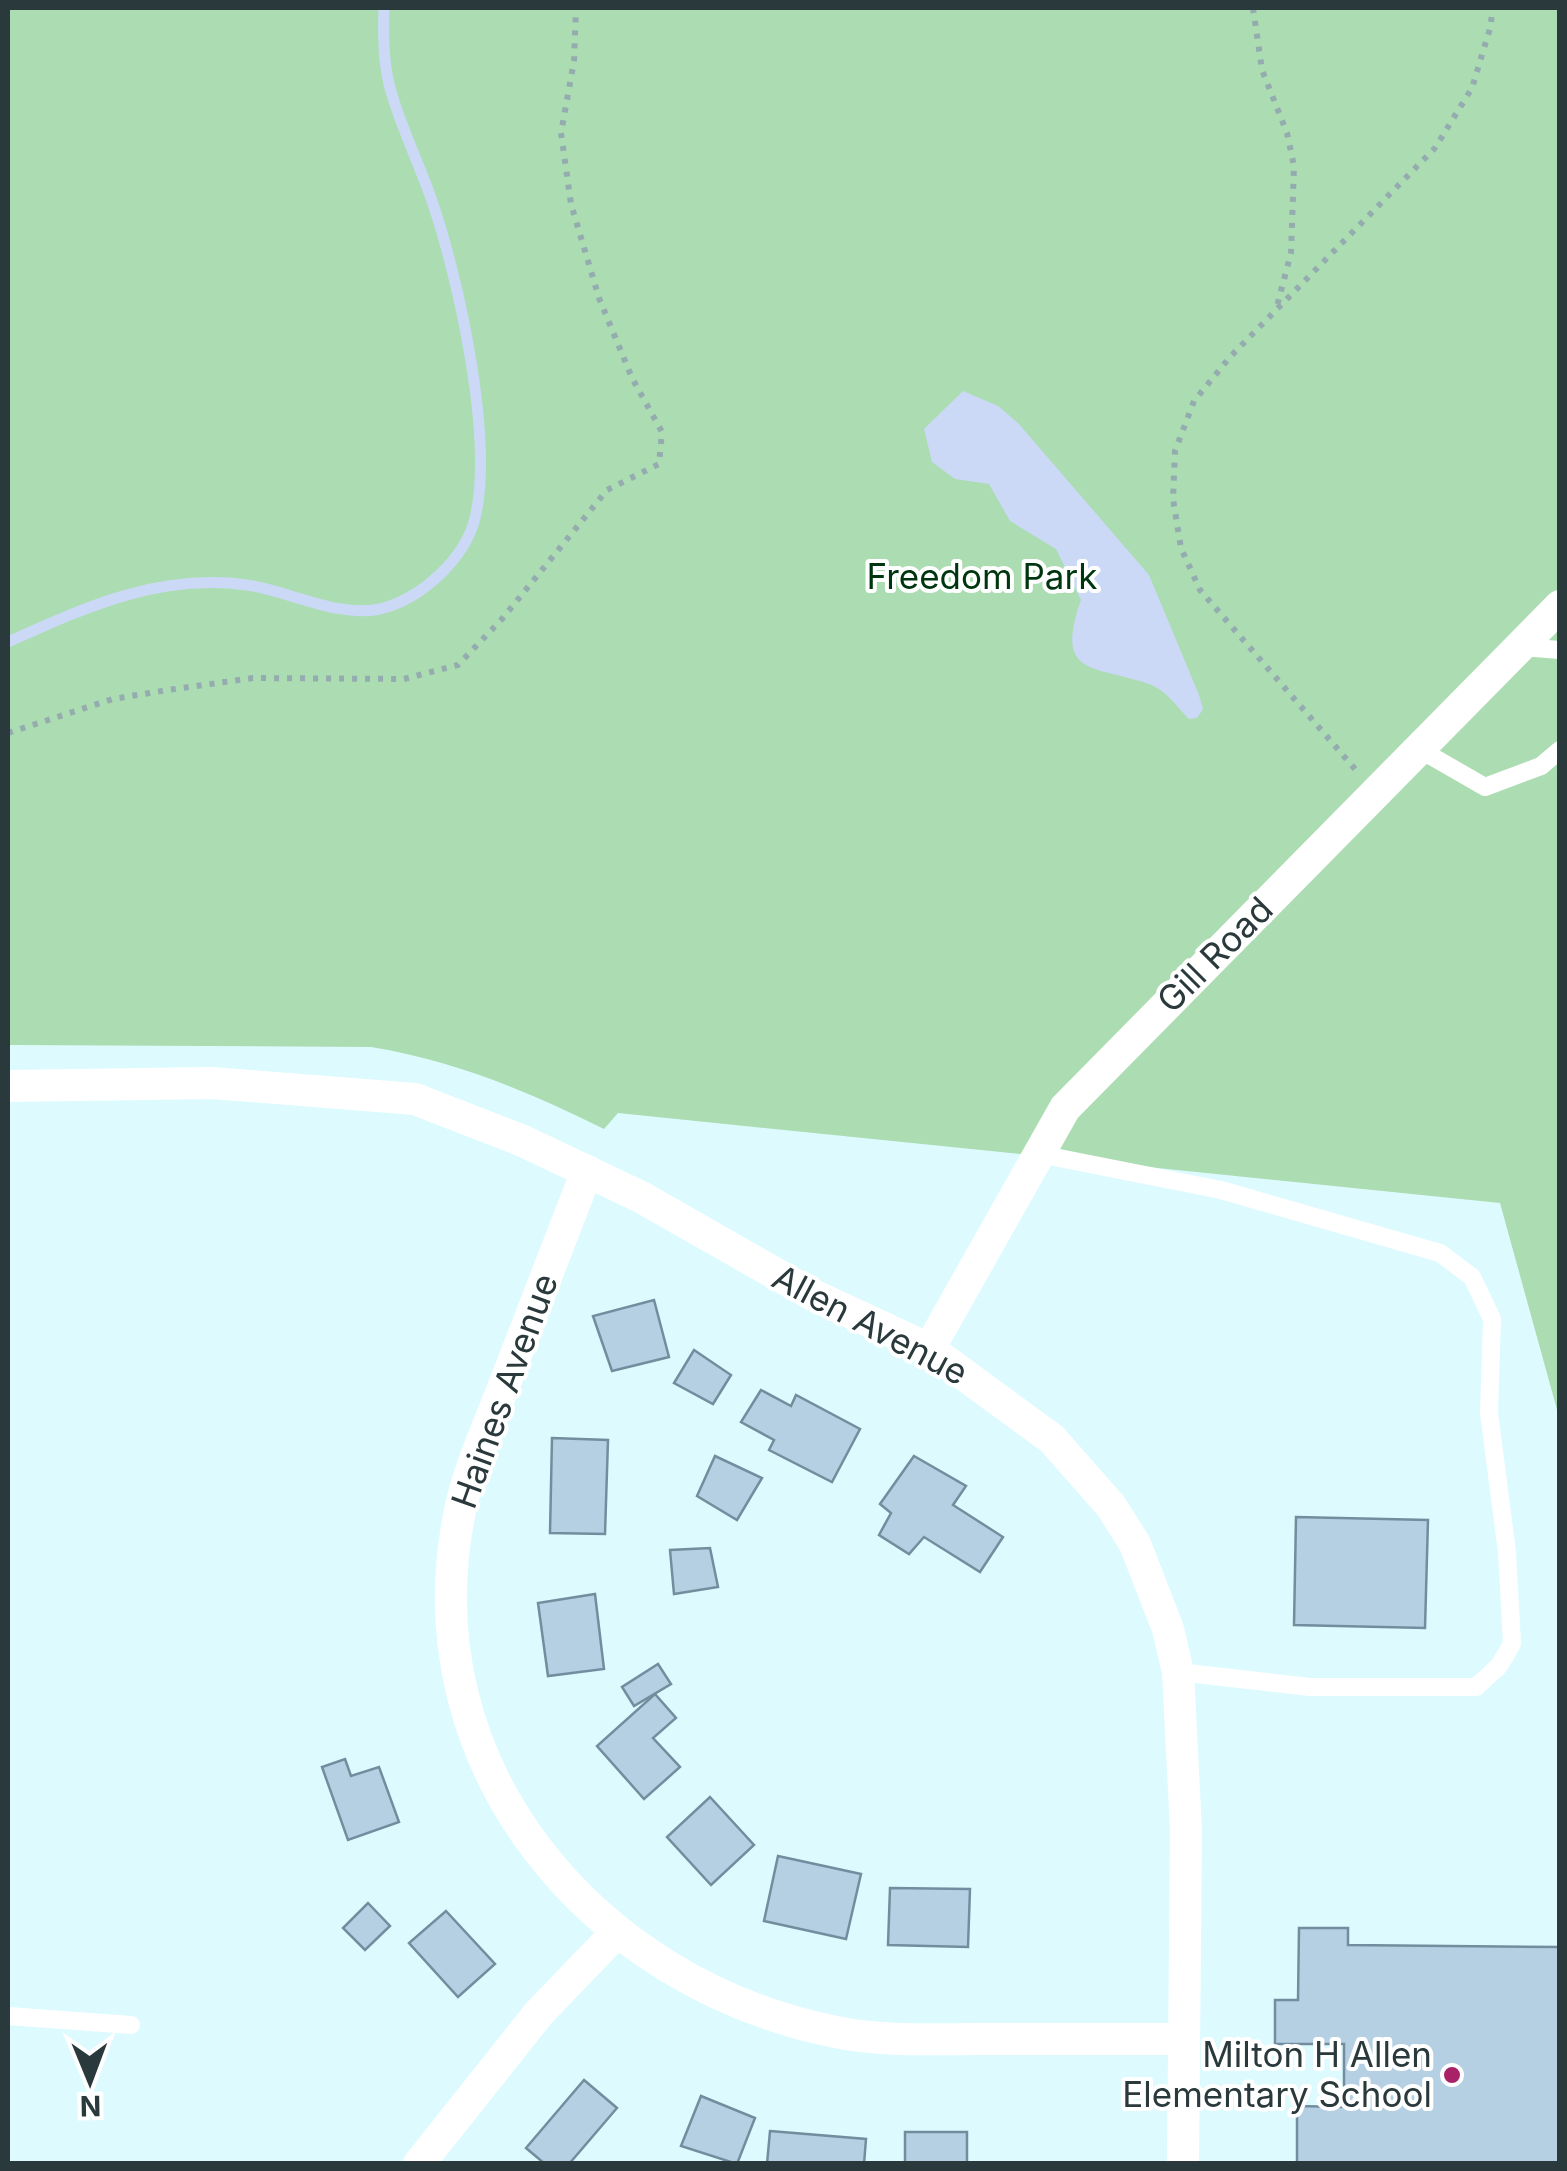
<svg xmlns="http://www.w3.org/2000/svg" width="1567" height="2171" viewBox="0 0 1567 2171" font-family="Inter,sans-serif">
	<rect width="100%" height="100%" fill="#ddfbff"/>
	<!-- green -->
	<path fill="#acdcb1" d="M8 8H1559V1417L1500 1203 618 1113 604 1129C527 1091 456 1061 371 1047L8 1045Z"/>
	<!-- water -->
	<path fill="#cbd9f7" d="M963 391 998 406 1018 423 1149 575 1199 695 1203 709 1197 718 1189 719C1177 707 1166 690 1149 684 1093 665 1054 677 1081 600L1056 549 1010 521 989 484 955 479 932 462 924 429Z"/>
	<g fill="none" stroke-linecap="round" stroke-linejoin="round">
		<!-- stream -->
		<path stroke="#cbd9f7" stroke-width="11" d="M8 642C86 607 159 573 247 585 289 591 338 618 380 609 421 599 465 559 475 518 494 440 459 281 433 204 421 168 404 134 393 98 383 68 383 38 384 8"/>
	</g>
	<!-- building -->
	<g fill="#b4d0e2" stroke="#738d9e" stroke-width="2.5">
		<polygon points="654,1300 669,1357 612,1371 593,1316"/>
		<polygon points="694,1350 731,1375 713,1404 674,1383"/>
		<polygon points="761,1390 791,1406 796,1395 860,1429 832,1482 769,1450 774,1440 741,1422"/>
		<polygon points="552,1438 608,1440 605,1534 550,1533"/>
		<polygon points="715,1456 762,1478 737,1520 697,1496"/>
		<polygon points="914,1456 966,1486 953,1505 1003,1537 980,1572 924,1537 909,1554 879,1535 891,1513 880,1504"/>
		<polygon points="1296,1517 1428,1520 1425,1628 1294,1625"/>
		<polygon points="710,1548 718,1587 674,1594 670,1550"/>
		<polygon points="595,1594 604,1669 548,1676 538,1603"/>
		<polygon points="658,1664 671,1684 634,1706 622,1687"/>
		<polygon points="655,1694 676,1718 653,1738 680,1767 644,1799 597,1746"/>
		<polygon points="345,1759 351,1776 379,1767 399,1822 348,1840 322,1767"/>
		<polygon points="710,1797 754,1845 711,1885 667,1837"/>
		<polygon points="778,1856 861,1874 846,1939 764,1921"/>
		<polygon points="890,1888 970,1889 968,1947 888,1945"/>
		<polygon points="368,1903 390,1926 365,1950 343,1928"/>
		<polygon points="446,1911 495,1964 458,1997 409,1943"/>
		<polygon points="1299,1928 1348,1928 1348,1945 1560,1947 1560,2164 1297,2164 1297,2106 1344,2107 1344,2044 1275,2044 1275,2000 1298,2000"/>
		<polygon points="584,2080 617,2108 569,2164 545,2164 526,2148"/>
		<polygon points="701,2096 755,2118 737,2164 681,2146"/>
		<polygon points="770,2131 866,2139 864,2164 767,2164"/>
		<rect x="905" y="2132" width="62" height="32"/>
	</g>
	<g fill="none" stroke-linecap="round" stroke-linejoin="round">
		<!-- path -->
		<g stroke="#94acaf" stroke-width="6" stroke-dasharray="5 8" stroke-linecap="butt">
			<polyline points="1253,8 1262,70 1287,133 1294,166 1291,253 1277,306"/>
			<polyline points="8,733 113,699 168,690 253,678 404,679 458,665 502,619 607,490 659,464 662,432 632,378 599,298 571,204 561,133 574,61 576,8"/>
			<polyline points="1355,769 1200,590 1181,548 1173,499 1175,451 1194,401 1230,357 1435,148 1472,88 1491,25 1492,8"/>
		</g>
		<!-- service -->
		<g stroke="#fff" stroke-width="18">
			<polyline points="1520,647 1560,650"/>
			<polyline points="1419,749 1485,787 1541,766 1560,750"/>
			<polyline points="1039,1154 1221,1190 1440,1253 1472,1277 1492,1319 1489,1413 1507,1552 1512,1644 1499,1666 1476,1687 1310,1687 1178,1672"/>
			<polyline points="8,2016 131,2025"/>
		</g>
		<!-- minor -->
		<g stroke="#fff" stroke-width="32">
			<polyline points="8,1086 212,1083 415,1099 523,1141 641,1197 813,1295 929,1349 1052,1439 1111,1506 1135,1544 1168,1629 1178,1672 1186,1830 1183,2164"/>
			<path d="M587 1171C560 1242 532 1312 505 1383 489 1425 469 1467 460 1511 407 1765 593 1984 836 2032 883 2042 932 2039 979 2039 1048 2039 1116 2039 1184 2039"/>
			<polyline points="929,1349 1065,1108 1560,606"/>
			<polyline points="419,2164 539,2013 617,1932"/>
		</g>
	</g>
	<!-- markers -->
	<circle fill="#a92167" stroke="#fff" stroke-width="4" cx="1452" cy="2075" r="10"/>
	<g text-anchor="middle" stroke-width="8" stroke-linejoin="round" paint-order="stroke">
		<!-- park labels -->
		<g font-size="35" fill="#00360f" stroke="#fff">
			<text x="982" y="589">Freedom Park</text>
		</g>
		<!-- street labels -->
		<g font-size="35" fill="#2a393b" stroke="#fff">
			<text transform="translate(1215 955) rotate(-45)" y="12">Gill Road</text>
			<text transform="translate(870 1325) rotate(28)" y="12">Allen Avenue</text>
			<text transform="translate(505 1391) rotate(-70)" y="12">Haines Avenue</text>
		</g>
		<!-- poi labels -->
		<g font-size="35" fill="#2a393b" stroke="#fff" text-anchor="end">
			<text x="1432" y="2067">Milton H Allen<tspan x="1432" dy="40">Elementary School</tspan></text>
		</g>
	</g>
	<!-- border -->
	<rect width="1567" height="2171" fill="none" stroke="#2a393b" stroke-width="20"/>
	<!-- north arrow -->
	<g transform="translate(90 2081) rotate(179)" stroke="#ffffff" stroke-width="8" paint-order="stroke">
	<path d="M0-8L18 38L0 25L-18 38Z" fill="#2a393b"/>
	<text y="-15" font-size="28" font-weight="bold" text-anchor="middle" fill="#2a393b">N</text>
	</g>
</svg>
